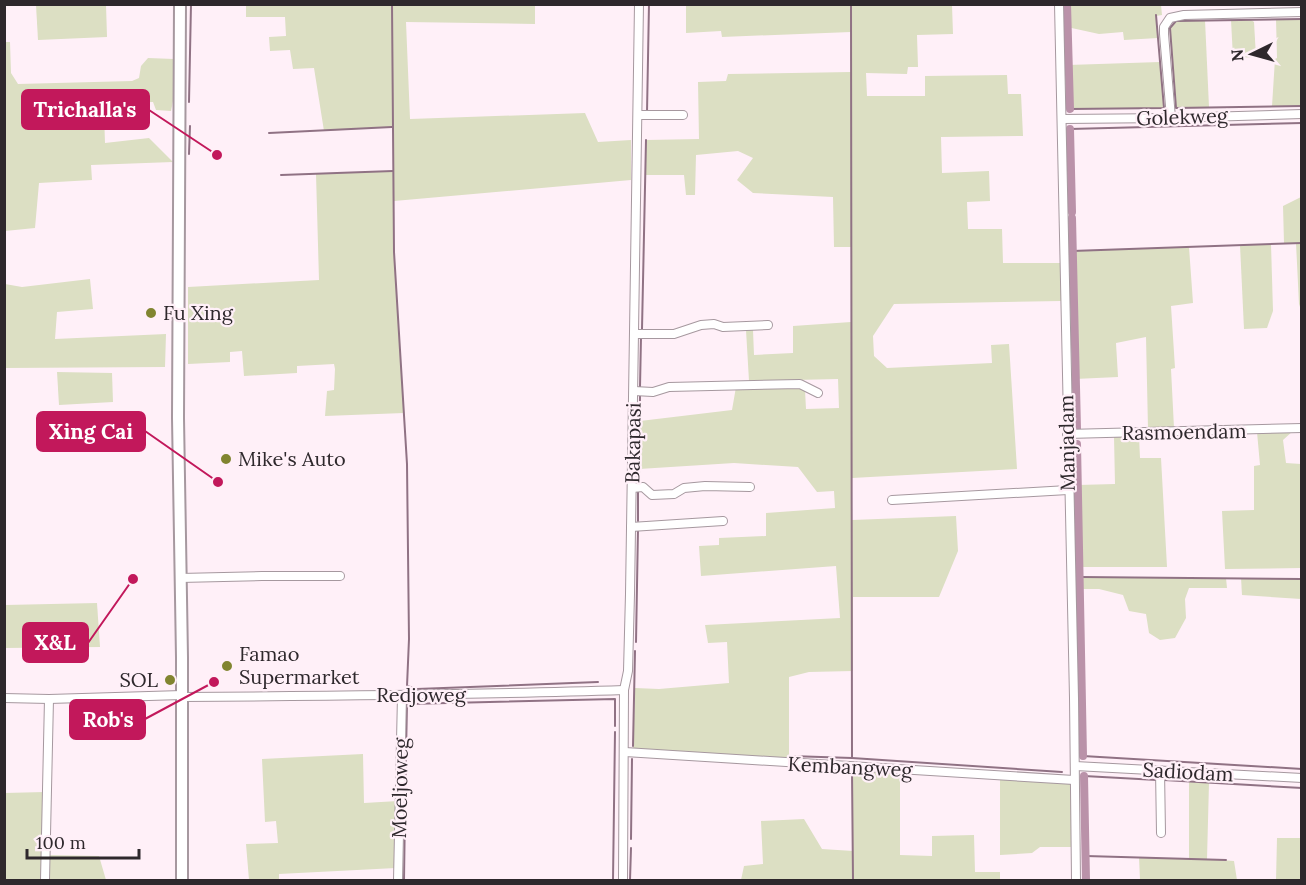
<svg xmlns="http://www.w3.org/2000/svg" width="1306" height="885" viewBox="0 0 1306 885" font-family="Lora,serif">
	<rect width="100%" height="100%" fill="#fff0f8"/>
	<!-- green -->
	<g fill="#dcdfc3">
		<polygon points="36,5 106,5 107,37 38,40"/>
		<polygon points="246,5 535,5 535,24 406,22 410,119 585,113 598,142 631,140 631,180 394,201 394,252 404,413 325,416 327,391 334,390 335,369 334,364 297,366 297,373 244,376 242,351 230,352 230,362 188,364 188,287 319,280 316,174 393,171 393,127 324,131 314,68 293,69 290,50 270,51 269,37 286,36 285,17 246,17"/>
		<polygon points="686,5 952,5 953,34 917,35 918,67 908,67 907,74 866,73 867,96 925,96 925,76 1007,75 1008,94 1021,94 1023,136 941,137 942,173 989,171 990,201 967,202 968,229 1002,229 1003,263 1061,263 1061,301 894,304 873,336 874,356 887,368 992,363 991,345 1009,344 1017,469 852,478 852,520 956,516 958,551 939,597 853,597 853,671 809,672 789,677 789,761 633,750 635,688 659,689 729,683 727,642 708,643 705,625 840,618 836,566 701,576 699,546 719,545 719,538 766,536 766,513 835,508 834,491 817,492 798,467 734,463 639,469 640,421 732,410 736,387 797,385 805,390 806,409 839,408 838,379 749,381 746,330 753,330 754,355 793,353 793,326 851,322 852,247 834,247 833,197 753,193 737,180 753,158 738,151 696,155 695,195 686,195 684,175 645,175 646,140 699,139 698,82 726,81 728,74 851,72 851,32 722,37 721,31 686,33"/>
		<polygon points="1067,5 1161,5 1162,15 1156,16 1158,38 1124,40 1123,32 1099,34 1067,27"/>
		<polygon points="1276,19 1301,19 1301,106 1272,106 1275,59 1277,58"/>
		<polygon points="1205,20 1209,107 1176,108 1170,28 1176,21"/>
		<polygon points="1231,20 1251,20 1254,22 1256,57 1233,58"/>
		<polygon points="5,42 10,42 11,73 18,84 132,81 139,78 141,66 148,58 174,59 173,101 171,111 156,110 153,102 119,103 118,101 114,101 104,113 105,143 149,138 173,162 91,165 92,180 39,183 35,228 5,231"/>
		<polygon points="1160,62 1164,108 1070,109 1068,65"/>
		<polygon points="1301,197 1301,310 1299,304 1296,243 1284,243 1283,206"/>
		<polygon points="1271,244 1273,311 1267,328 1244,329 1240,245"/>
		<polygon points="1189,247 1193,303 1171,306 1175,368 1171,369 1174,428 1148,429 1146,337 1116,343 1118,377 1075,379 1072,251"/>
		<polygon points="90,279 93,309 57,312 55,339 166,334 165,367 5,368 5,284 22,287"/>
		<polygon points="57,372 112,373 113,402 59,405"/>
		<polygon points="1293,431 1283,440 1286,463 1301,464 1301,568 1225,569 1222,511 1254,510 1254,466 1260,465 1257,432"/>
		<polygon points="1139,436 1140,458 1161,458 1167,567 1079,567 1078,485 1115,484 1114,437"/>
		<polygon points="1080,577 1226,578 1227,588 1189,588 1185,599 1186,618 1175,638 1160,640 1149,633 1146,614 1129,611 1123,595 1099,589 1080,589"/>
		<polygon points="1241,578 1301,579 1301,599 1242,595"/>
		<polygon points="97,603 100,647 5,648 5,605"/>
		<polygon points="363,754 364,803 398,801 396,868 279,874 279,880 249,880 246,844 278,843 276,821 265,822 262,759"/>
		<polygon points="852,770 900,773 900,855 932,856 932,836 974,835 975,872 1000,872 1000,880 741,880 744,866 763,864 761,821 804,819 822,849 853,851"/>
		<polygon points="1000,779 1071,784 1073,787 1073,847 1040,847 1032,853 1000,855"/>
		<polygon points="1189,782 1209,783 1207,859 1234,861 1237,880 1140,880 1139,857 1189,859"/>
		<polygon points="45,792 42,880 5,880 4,793"/>
		<polygon points="1277,838 1301,838 1301,880 1276,880"/>
		<polygon points="47,855 99,856 106,880 47,880"/>
	</g>
	<g fill="none" stroke-linecap="round" stroke-linejoin="round">
		<!-- stream -->
		<g stroke="#907284" stroke-width="2">
			<polyline points="392,4 394,252 407,464 409,639 407,686 417,689 598,682"/>
			<polyline points="851,4 852,758"/>
			<polyline points="1302,19 1176,21 1170,28 1176,108 1302,106"/>
			<polyline points="189,102 191,4"/>
			<polyline points="1070,109 1164,108 1156,15"/>
			<polyline points="647,112 649,4"/>
			<polyline points="1070,129 1302,123"/>
			<polyline points="269,133 392,127"/>
			<polyline points="189,154 190,126"/>
			<polyline points="281,175 393,171"/>
			<polyline points="1072,251 1302,243"/>
			<polyline points="642,329 646,140"/>
			<polyline points="640,387 641,337"/>
			<polyline points="639,479 640,395"/>
			<polyline points="638,521 638,491"/>
			<polyline points="1080,577 1302,579"/>
			<polyline points="636,642 638,529"/>
			<polyline points="633,746 635,651"/>
			<polyline points="790,756 852,758 1062,772"/>
			<polyline points="1083,756 1302,769"/>
			<polyline points="852,772 853,880"/>
			<polyline points="1084,776 1157,780"/>
			<polyline points="1164,780 1302,788"/>
			<polyline points="405,801 407,704 615,699 615,726"/>
			<polyline points="631,839 632,759"/>
			<polyline points="1086,856 1226,860"/>
			<polyline points="404,880 405,809"/>
			<polyline points="613,880 615,732"/>
			<polyline points="630,880 631,848"/>
		</g>
		<!-- canal -->
		<g stroke="#ba92a9" stroke-width="8">
			<polyline points="1067,4 1070,109"/>
			<polyline points="1070,129 1072,212"/>
			<polyline points="1072,218 1077,429"/>
			<polyline points="1077,444 1083,756"/>
			<polyline points="1084,776 1086,880"/>
		</g>
		<!-- minor casing -->
		<g stroke="#a6989f" stroke-width="10">
			<g id="minor">
				<polyline points="1059,4 1074,698 1076,880"/>
				<polyline points="638,115 683,115"/>
				<polyline points="1171,118 1164,34 1164,27 1170,18 1184,15 1302,12"/>
				<polyline points="1062,119 1171,118 1302,114"/>
				<polyline points="635,334 674,334 701,325 714,324 723,327 768,325"/>
				<polyline points="634,391 653,392 669,387 800,384 818,393"/>
				<polyline points="1067,434 1302,428"/>
				<polyline points="632,488 643,487 652,495 674,494 684,488 705,486 750,487"/>
				<polyline points="892,500 1068,490"/>
				<polyline points="631,527 723,521"/>
				<polyline points="180,578 262,576 340,576"/>
				<path d="M182 697C329 696 477 695 624 690"/>
				<polyline points="4,698 49,699 182,695"/>
				<polyline points="625,752 1074,780"/>
				<polyline points="1075,766 1302,778"/>
				<polyline points="1160,770 1161,833"/>
				<polyline points="45,880 49,699"/>
				<polyline points="398,880 402,695"/>
				<polyline points="623,880 624,690 628,671 630,594 639,4"/>
			</g>
		</g>
		<!-- major casing -->
		<g stroke="#a6989f" stroke-width="14">
			<polyline id="major" points="180,4 178,418 182,657 182,880"/>
		</g>
		<!-- minor -->
		<use href="#minor" stroke="#fff" stroke-width="8"/>
		<!-- major -->
		<use href="#major" stroke="#fff" stroke-width="10"/>
	</g>
	<!-- markers -->
	<g fill="#818530" stroke="#fff0f8" stroke-width="2">
		<circle cx="151" cy="313" r="6"/>
		<circle cx="226" cy="459" r="6"/>
		<circle cx="227" cy="666" r="6"/>
		<circle cx="170" cy="680" r="6"/>
	</g>
	<g text-anchor="middle" stroke-width="4.5" stroke-linejoin="round" paint-order="stroke">
		<!-- street labels -->
		<g font-size="20" fill="#2e282c" stroke="#fff0f8">
			<text transform="translate(1182 117) rotate(-2)" y="7">Golekweg</text>
			<text transform="translate(1184 432) rotate(-1)" y="7">Rasmoendam</text>
			<text transform="translate(633 443) rotate(-89)" y="7">Bakapasi</text>
			<text transform="translate(1067 443) rotate(-91)" y="7">Manjadam</text>
			<text x="421" y="702">Redjoweg</text>
			<text transform="translate(850 767) rotate(3)" y="7">Kembangweg</text>
			<text transform="translate(1188 772) rotate(3)" y="7">Sadiodam</text>
			<text transform="translate(400 788) rotate(-89)" y="7">Moeljoweg</text>
		</g>
		<!-- poi labels -->
		<g font-size="20" fill="#2e282c" stroke="#fff0f8" text-anchor="start">
			<text x="163" y="320">Fu Xing</text>
			<text x="238" y="466">Mike's Auto</text>
			<text x="239" y="661">Famao<tspan x="239" dy="23">Supermarket</tspan></text>
			<text x="158" y="687" text-anchor="end">SOL</text>
		</g>
	</g>
	<!-- callouts -->
	<path fill="none" stroke="#c2185b" stroke-width="2" d="M217 155L149 110M218 482L145 431M133 579L88 643M214 682L145 719"/>
	<g fill="#c2185b" stroke="#fff0f8" stroke-width="2">
		<circle cx="217" cy="155" r="6"/>
		<circle cx="218" cy="482" r="6"/>
		<circle cx="133" cy="579" r="6"/>
		<circle cx="214" cy="682" r="6"/>
	</g>
	<g fill="#c2185b" stroke="#c2185b" stroke-width="2">
		<rect x="22" y="90" width="127" height="39" rx="6"/>
		<rect x="37" y="412" width="108" height="39" rx="6"/>
		<rect x="23" y="623" width="65" height="39" rx="6"/>
		<rect x="70" y="700" width="75" height="39" rx="6"/>
	</g>
	<g font-size="21" text-anchor="middle" font-weight="bold" fill="#fff">
		<text x="85" y="117">Trichalla's</text>
		<text x="91" y="439">Xing Cai</text>
		<text x="55" y="650">X&amp;L</text>
		<text x="108" y="727">Rob's</text>
	</g>
	<!-- border -->
	<rect width="1306" height="885" fill="none" stroke="#2e282c" stroke-width="12"/>
	<!-- north arrow -->
	<g transform="translate(1252 54) rotate(265)" stroke="#fff0f8" stroke-width="4.5" paint-order="stroke">
	<path d="M0-4.5L10 22L0 15L-10 22Z" fill="#2e282c"/>
	<text y="-9" font-size="16" font-weight="bold" text-anchor="middle" fill="#2e282c">N</text>
	</g>
	<!-- scale -->
	<path d="M27 849v9h112v-9" fill="none" stroke="#2e282c" stroke-width="3"/>
	<text x="36" y="849" font-size="18" fill="#2e282c" stroke="#fff0f8" stroke-width="4.5" paint-order="stroke">100 m</text>
</svg>
